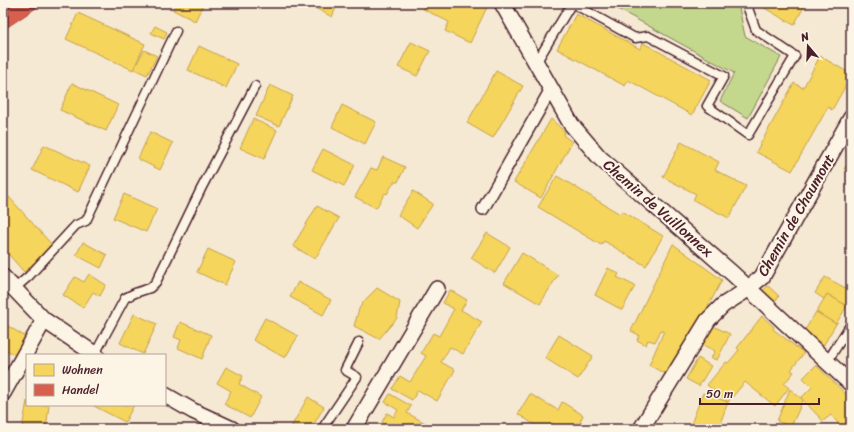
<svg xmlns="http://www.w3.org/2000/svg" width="854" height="432" viewBox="0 0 854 432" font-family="Sriracha,sans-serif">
	<rect width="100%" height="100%" fill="#f5e9d3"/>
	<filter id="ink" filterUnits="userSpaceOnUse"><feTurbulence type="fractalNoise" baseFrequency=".025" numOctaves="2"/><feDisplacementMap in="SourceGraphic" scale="8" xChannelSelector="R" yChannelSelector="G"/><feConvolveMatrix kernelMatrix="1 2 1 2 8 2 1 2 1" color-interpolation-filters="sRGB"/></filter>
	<g filter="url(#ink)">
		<!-- green -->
		<polygon fill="#c3d78d" stroke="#867b5c" points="607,3 738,3 745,36 781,57 748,118 720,101 734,73"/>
		<!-- homes -->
		<g fill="#f6d55c" stroke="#c29e4d">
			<polygon points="176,3 204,3 195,21 173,10"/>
			<polygon points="306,3 338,3 332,17"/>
			<polygon points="426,3 484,3 488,5 470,43 445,31 449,22 423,9"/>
			<polygon points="762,3 806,3 794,25 761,6"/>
			<polygon points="78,13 145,44 133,70 66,39"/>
			<polygon points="576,14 640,49 643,43 711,80 692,115 628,80 625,86 557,49"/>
			<polygon points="155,26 167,32 164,39 151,33"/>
			<polygon points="411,42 430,51 417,76 398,67"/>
			<polygon points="199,46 237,64 226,88 188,70"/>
			<polygon points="144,50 157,56 147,75 134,69"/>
			<polygon points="820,56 851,74 851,76 832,110 828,107 792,171 756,152 794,83 803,88"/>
			<polygon points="496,71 523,86 493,138 467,123"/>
			<polygon points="72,83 118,105 106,131 60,110"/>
			<polygon points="270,85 293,96 279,126 256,116"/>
			<polygon points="342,105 376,122 365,144 332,127"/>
			<polygon points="253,119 277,130 264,159 240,148"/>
			<polygon points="551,119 565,132 563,135 572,142 541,198 514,182"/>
			<polygon points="150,132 173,143 160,170 138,159"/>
			<polygon points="681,142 719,162 715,170 746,186 729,218 693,200 696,194 663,177"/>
			<polygon points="44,145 90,166 78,192 32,170"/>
			<polygon points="323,149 355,165 344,186 312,170"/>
			<polygon points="383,157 405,167 398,182 394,182 387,194 385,193 376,208 355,197 371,168 377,170"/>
			<polygon points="851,158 851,173 844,169"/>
			<polygon points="557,176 620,214 622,211 663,236 646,266 604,241 601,245 538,207"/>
			<polygon points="413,191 433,204 417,228 398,215"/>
			<polygon points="124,194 157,209 146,232 113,218"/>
			<polygon points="8,196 53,246 24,272 3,248 3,201"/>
			<polygon points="317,206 339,218 315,259 293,246"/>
			<polygon points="487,233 510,247 495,273 471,258"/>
			<polygon points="83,242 107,255 101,268 76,255"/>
			<polygon points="673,244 722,280 680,360 667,375 649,365 664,331 661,330 655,342 648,340 646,345 637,340 639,335 631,331"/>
			<polygon points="208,249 236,262 225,285 197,272"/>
			<polygon points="522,253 558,275 540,304 504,283"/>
			<polygon points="608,268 619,274 617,277 635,286 622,310 595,295"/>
			<polygon points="89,274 106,285 100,296 93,292 83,308 63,295 75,277 84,282"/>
			<polygon points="825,277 851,291 851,299 847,306 827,294 824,299 815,293"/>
			<polygon points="298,282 331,300 323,315 290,297"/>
			<polygon points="768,286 779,296 773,304 761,292"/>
			<polygon points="377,288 400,302 397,318 379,339 354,326 359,309 364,301"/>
			<polygon points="450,290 467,300 461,310 482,322 463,354 450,347 441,362 455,370 437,401 418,390 412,400 392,389 400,376 410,382 426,356 421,353 433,333 439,336 454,309 443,303"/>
			<polygon points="827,294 847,306 836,324 816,312"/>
			<polygon points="816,312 836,324 823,346 805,330"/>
			<polygon points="134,314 157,324 143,354 120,343"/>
			<polygon points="762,316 774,327 773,329 804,353 791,370 794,372 784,384 789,388 775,406 745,382 728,402 707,385 726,362 728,363 739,350 737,348"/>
			<polygon points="265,318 298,336 285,358 253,340"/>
			<polygon points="180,322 211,335 202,359 178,348 181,340 174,337"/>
			<polygon points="3,323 26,337 15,355 3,348"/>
			<polygon points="711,325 730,334 717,360 711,358 715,351 701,344"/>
			<polygon points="559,335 593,356 578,379 545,358"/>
			<polygon points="851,344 851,354 847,351"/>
			<polygon points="698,358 711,366 699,386 686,379"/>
			<polygon points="816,365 851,399 851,420 843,429 831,415 823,421 801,398 812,387 803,378"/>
			<polygon points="226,367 243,376 239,384 261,397 250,418 224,404 231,391 217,383"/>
			<polygon points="790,389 803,400 791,427 777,421"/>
			<polygon points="703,393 728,402 718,429 689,429"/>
			<polygon points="390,394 411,406 407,413 436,429 394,429 382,422 387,413 394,417 398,410 385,402"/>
			<polygon points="530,394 558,410 562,402 583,415 580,422 592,429 563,429 552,423 547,429 541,429 518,414"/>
			<polygon points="308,397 324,407 311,429 290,429"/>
			<polygon points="27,401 27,405 49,405 46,429 22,429"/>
			<polygon points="94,405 134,405 125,422 94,406"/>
			<polygon points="851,420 851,429 842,429 843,429"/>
		</g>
		<!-- shops -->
		<polygon fill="#d6604d" stroke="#ac4c43" points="3,3 38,3 36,8 3,30"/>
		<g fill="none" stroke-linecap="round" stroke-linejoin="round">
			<!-- service casing -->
			<g stroke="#4a1f2b" stroke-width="11">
				<g id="service">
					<polyline points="572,3 635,38 648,36 724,76 707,106 748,135 795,56 756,30 746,3"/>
					<polyline points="536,63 572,3"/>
					<polyline points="14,289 29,276 76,225 86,221 176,31"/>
					<polyline points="95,354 125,298 135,293 150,288 156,282 201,189 255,86"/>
					<polyline points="827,362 851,324"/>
					<polyline points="322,429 357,377 345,370 359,342"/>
				</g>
			</g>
			<!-- pedestrian casing -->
			<g stroke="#4a1f2b" stroke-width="14">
				<polyline id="pedestrian" points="483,209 551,89"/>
			</g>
			<!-- minor casing -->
			<g stroke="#4a1f2b" stroke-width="18">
				<g id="minor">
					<polyline points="502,3 571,124 600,158 733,274 851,384"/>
					<polyline points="3,277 44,320 96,355"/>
					<polyline points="3,393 44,320"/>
					<polyline points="165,395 193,411 232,429"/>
					<polyline points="354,429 437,289"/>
					<polyline points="641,429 708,320 723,305 742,293 762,277 851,118"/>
				</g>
			</g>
			<!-- service -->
			<use href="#service" stroke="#fcf5e5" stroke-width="8"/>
			<!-- pedestrian -->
			<use href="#pedestrian" stroke="#fcf5e5" stroke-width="11"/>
			<!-- minor -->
			<use href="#minor" stroke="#fcf5e5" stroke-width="15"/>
		</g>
	</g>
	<g text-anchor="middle" stroke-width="4" stroke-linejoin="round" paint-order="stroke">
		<!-- street labels -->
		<g font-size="15" fill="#4a1f2b" stroke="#fcf5e5">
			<text transform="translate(658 208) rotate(41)" y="5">Chemin de Vuillonnex</text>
			<text transform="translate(796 215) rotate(-60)" y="5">Chemin de Chaumont</text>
		</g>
	</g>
	<!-- margin -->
	<rect width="854" height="432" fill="none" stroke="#fcf5e5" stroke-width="16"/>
	<rect x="8" y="8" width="838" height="416" fill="none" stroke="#4a1f2b" stroke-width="1.5" filter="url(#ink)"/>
	<!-- legend -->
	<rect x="26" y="354" width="140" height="52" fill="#fcf5e5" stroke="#b59f9b"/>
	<rect x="34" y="364" width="20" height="12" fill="#f6d55c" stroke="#b59f9b"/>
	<text x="62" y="374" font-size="12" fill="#4a1f2b">Wohnen</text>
	<rect x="34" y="384" width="20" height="12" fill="#d6604d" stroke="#b59f9b"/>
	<text x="62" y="394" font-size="12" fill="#4a1f2b">Handel</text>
	<!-- north arrow -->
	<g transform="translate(808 46) rotate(341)" stroke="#fcf5e5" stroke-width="3" paint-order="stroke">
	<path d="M0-3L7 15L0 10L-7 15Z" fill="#4a1f2b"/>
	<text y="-6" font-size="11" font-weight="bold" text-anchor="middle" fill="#4a1f2b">N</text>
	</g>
	<!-- scale -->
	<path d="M700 398v6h119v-6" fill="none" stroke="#4a1f2b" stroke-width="2"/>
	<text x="706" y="398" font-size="12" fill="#4a1f2b" stroke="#fcf5e5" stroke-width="3" paint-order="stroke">50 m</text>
</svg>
